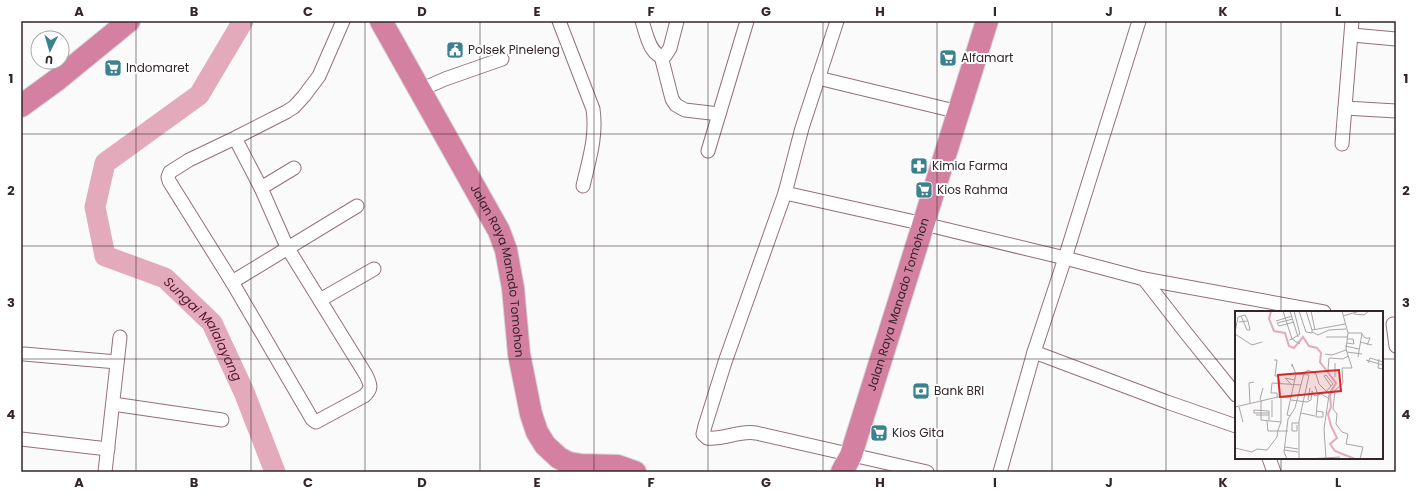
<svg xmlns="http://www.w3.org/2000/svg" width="1417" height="493" viewBox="0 0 1417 493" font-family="Poppins,sans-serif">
	<rect width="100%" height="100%" fill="#fafafa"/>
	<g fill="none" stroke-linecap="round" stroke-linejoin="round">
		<!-- river -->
		<path stroke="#e3aabc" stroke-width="21" id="s1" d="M243 21 199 95 105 163 95 207 105 256 165 278 212 323 244 392 275 472"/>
		<!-- minor casing -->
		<g stroke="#93707b" stroke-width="15">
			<g id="minor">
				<path d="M559 21 593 109C597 136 589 160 583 186"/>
				<path d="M642 21C646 32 650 58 665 56L670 48 677 21"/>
				<path d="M837 21 802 128 785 193 725 362 705 426 703 434 707 438C724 440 739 430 756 433L927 472"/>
				<polyline points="1352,35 1396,39"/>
				<polyline points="661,56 672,99 676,105 685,110 719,114"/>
				<polyline points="818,78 959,112"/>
				<polyline points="420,90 445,79 502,59"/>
				<polyline points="1345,108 1396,111"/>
				<path d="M235 138 189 160 170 172 168 177 169 181 232 282 312 419 316 422 364 396C372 389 371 385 366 375L287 247 261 188 235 138 286 112 294 107 304 96 319 76 343 21"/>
				<polyline points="1342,144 1352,21"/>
				<polyline points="708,151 747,21"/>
				<polyline points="261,188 294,168"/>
				<polyline points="785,193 924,224 1065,258 1144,279 1324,312"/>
				<polyline points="1144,279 1186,333 1236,395"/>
				<polyline points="232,282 357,206"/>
				<polyline points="320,300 374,269"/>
				<polyline points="1393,324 1396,346"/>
				<polyline points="1034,352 1167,402 1236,426"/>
				<polyline points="24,354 117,362"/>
				<polyline points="113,404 222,420"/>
				<polyline points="21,439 108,449"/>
				<polyline points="1269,458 1274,472"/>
				<polyline points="105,472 120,337"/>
				<polyline points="1000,472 1034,352 1065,258 1139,21"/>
			</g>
		</g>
		<!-- trunk casing -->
		<g stroke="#d6d3d4" stroke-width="24">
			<g id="trunk">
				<path id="s2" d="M381 21 499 231 506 250 513 288 519 354 531 414 537 432 545 445 559 458 569 463 581 465 618 466 635 472"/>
				<polyline points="21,106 58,79 129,21"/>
				<path id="s3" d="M842 472 851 455 987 21"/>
			</g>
		</g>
		<!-- minor -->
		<use href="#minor" stroke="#fff" stroke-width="13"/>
		<!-- trunk -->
		<use href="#trunk" stroke="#d480a0" stroke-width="22"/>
	</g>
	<!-- grid -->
	<path fill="none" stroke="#332529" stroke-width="1" stroke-opacity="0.55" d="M136 21V472M251 21V472M365 21V472M480 21V472M594 21V472M708 21V472M823 21V472M937 21V472M1052 21V472M1166 21V472M1281 21V312M21 134H1396M21 246H1396M21 359H1236M1382 359H1396M1281 458V472"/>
	<!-- icons -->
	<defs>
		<g id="civic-square" transform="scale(0.9)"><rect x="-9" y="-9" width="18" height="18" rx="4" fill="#3c818f" stroke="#fff"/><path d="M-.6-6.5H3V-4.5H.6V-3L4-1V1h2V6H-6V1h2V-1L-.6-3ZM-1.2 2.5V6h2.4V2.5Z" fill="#fff"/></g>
		<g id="supermarket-square" transform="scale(0.9)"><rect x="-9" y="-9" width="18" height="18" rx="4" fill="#3c818f" stroke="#fff"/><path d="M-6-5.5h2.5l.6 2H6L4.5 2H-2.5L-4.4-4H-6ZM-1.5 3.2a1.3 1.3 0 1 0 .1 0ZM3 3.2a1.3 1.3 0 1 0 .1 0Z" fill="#fff"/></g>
		<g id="pharmacy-square" transform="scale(0.9)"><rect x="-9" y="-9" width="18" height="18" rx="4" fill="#3c818f" stroke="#fff"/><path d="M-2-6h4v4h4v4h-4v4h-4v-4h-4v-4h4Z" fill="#fff"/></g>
		<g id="bank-square" transform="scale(0.9)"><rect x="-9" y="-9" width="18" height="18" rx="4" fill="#3c818f" stroke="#fff"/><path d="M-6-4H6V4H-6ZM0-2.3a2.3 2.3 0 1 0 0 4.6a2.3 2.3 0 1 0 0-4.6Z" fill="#fff"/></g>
	</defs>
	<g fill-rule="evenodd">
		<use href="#civic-square" x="455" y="50"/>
		<use href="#supermarket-square" x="948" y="58"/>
		<use href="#supermarket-square" x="113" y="68"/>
		<use href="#pharmacy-square" x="919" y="166"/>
		<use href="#supermarket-square" x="924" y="190"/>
		<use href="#bank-square" x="921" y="391"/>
		<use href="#supermarket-square" x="879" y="433"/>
	</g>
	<g text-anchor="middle" stroke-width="4" stroke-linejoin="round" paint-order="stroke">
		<!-- poi labels -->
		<g font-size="12" fill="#332529" stroke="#fff" text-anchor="start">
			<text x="468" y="54">Polsek Pineleng</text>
			<text x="961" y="62">Alfamart</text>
			<text x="126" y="72">Indomaret</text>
			<text x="932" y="170">Kimia Farma</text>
			<text x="937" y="194">Kios Rahma</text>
			<text x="934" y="395">Bank BRI</text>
			<text x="892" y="437">Kios Gita</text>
		</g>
		<!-- street labels -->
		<g font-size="12" fill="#332529" stroke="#fff">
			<text dy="4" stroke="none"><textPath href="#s2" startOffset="279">Jalan Raya Manado Tomohon</textPath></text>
			<text dy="4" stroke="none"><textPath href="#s3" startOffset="177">Jalan Raya Manado Tomohon</textPath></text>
		</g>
		<!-- water labels -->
		<g font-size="13" font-style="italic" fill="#5a1834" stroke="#fff">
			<text dy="5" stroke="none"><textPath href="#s1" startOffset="426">Sungai Malalayang</textPath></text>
		</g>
	</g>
	<!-- overview -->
	<g transform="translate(1235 311)">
		<rect width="148" height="148" fill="#fafafa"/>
		<path fill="none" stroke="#e3aabc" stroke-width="2" d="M36 0 34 8 39 20 50 22 54 35 59 37 68 26 74 35 82 37 86 42 85 51 101 72 95 82 96 96 93 103 96 115 102 127 95 133 100 140 120 148"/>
		<path fill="none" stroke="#aaa5a6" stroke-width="1" d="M48 0 57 28 65 23 59 0M55 0 63 26M64 0 71 21 77 22V19M71 0 77 19 110 13M76 0 80 19M119 3 129 4 134 0M6 5 12 19H15L13 10M108 5 125 0M41 10 57 5M42 12 44 15 59 11M42 12 58 8M0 21 3 6 10 4 13 10 4 11M77 21 83 24 94 19 111 18M113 22H127L123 46M0 23 17 34 27 31M127 23 130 27H135L132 34M91 26H112M112 28H118L119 33 112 32M54 29 57 28 65 33M125 31 137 34M110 35 124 38M112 41 127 43M90 43 97 44 111 39M144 48 143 57 148 58M39 49H42L40 65H43L45 72M131 49 148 54M100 52V66M133 52 135 47 148 51M57 56V53L61 63M100 60 93 59 94 47 108 48 113 45M91 64 98 73 96 75M56 73 50 67 60 69M80 75 83 84 81 106H88M100 80 98 98 102 103 101 113 107 121 113 123 111 133 128 136 125 148M91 81 96 75 89 65 91 64M46 85V111M42 86V82H36L37 72 66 74M37 89V106M56 89 72 91 76 89 77 80 80 85 86 83 93 87M73 89 75 77M26 91V109L46 111 43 119M27 91 25 88 28 77M15 92 14 72 19 71M0 96 43 86 56 87M4 96 8 111M81 100 88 101V106M34 102H19V99L34 100V109M66 102 80 105M21 104H34M55 105 52 104 61 63 74 64 64 110V148M32 110 33 120H53M62 114V120H57V112H64M50 136 63 138M0 137 17 141 22 138 32 139 42 126 43 119M49 139 63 141M52 148 49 141 53 108 60 97 69 62 73 59 81 63 84 73 95 84 108 72 107 57H117L111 38 113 22 107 0M73 148 105 146M91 148 89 118 94 84"/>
		<path fill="#d62828" fill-opacity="0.15" stroke="#d62828" stroke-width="2" d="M104 59 106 80 45 86 43 64Z"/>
		<rect width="148" height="148" fill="none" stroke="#332529" stroke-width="2"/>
	</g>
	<!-- border -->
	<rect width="1417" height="493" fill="none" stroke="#ffffff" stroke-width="44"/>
	<!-- north arrow -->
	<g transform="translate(50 50) rotate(185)"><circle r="19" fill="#ffffff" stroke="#ada8a9"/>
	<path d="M0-3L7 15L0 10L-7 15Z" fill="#3c818f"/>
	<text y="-6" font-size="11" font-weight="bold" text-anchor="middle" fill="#332529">U</text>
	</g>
	<rect x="22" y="22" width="1373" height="449" fill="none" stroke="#332529" stroke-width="1.5"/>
	<g font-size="13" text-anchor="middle" font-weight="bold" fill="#332529">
		<text x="79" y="16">A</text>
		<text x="194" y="16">B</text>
		<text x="308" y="16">C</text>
		<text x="422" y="16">D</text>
		<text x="537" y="16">E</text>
		<text x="651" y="16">F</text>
		<text x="766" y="16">G</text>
		<text x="880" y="16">H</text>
		<text x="995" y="16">I</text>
		<text x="1109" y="16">J</text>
		<text x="1223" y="16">K</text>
		<text x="1338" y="16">L</text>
		<text x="11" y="83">1</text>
		<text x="1406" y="83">1</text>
		<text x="11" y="195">2</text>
		<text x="1406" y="195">2</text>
		<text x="11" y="307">3</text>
		<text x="1406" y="307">3</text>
		<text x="11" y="419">4</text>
		<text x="1406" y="419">4</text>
		<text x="79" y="487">A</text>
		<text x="194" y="487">B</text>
		<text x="308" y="487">C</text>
		<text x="422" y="487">D</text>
		<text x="537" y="487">E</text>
		<text x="651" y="487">F</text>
		<text x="766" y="487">G</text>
		<text x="880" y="487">H</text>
		<text x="995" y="487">I</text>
		<text x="1109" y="487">J</text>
		<text x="1223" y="487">K</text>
		<text x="1338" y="487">L</text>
	</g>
</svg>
